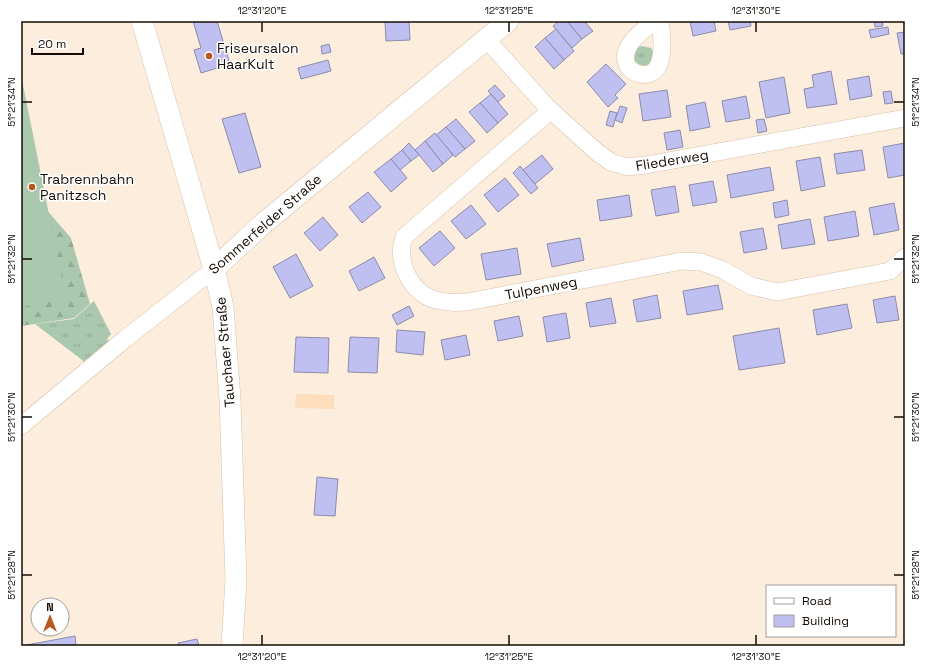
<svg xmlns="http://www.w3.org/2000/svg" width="926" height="667" viewBox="0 0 926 667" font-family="'Space Grotesk',sans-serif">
	<defs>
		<pattern id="grass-tufts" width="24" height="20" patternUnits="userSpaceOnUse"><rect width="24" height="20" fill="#aac8ae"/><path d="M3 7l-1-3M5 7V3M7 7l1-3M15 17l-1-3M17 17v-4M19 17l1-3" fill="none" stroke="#91ab94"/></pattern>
		<pattern id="forest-firs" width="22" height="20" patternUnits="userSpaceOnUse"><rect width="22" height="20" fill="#aac8ae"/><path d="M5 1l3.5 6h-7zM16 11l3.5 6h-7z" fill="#91ab94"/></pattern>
	</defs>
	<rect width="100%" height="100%" fill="#fceddc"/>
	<!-- built -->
	<polygon fill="#fcdebc" points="296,394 334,395 334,409 295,408"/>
	<!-- grass -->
	<g fill="url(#grass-tufts)">
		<polygon points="642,46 651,48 654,52 653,66 636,67 632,54 638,47"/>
		<polygon points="94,301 111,334 107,339 109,341 106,344 107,345 86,363 35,324 74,319"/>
	</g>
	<!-- forest -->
	<polygon fill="url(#forest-firs)" points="21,184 39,201 71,238 90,304 74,318 21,326"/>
	<!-- garden -->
	<polygon fill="#aac8ae" points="21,75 66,299 21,307"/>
	<!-- building -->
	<g fill="#c0bff2" stroke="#8c8cab">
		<polygon points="193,21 217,21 230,64 201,73 194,50 201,48"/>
		<polygon points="385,21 409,21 410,40 386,41"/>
		<polygon points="559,21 567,21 582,39 572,48 553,26"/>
		<polygon points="567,21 584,21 593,31 582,39"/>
		<polygon points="690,21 714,21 716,31 693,36"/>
		<polygon points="728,21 750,21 751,26 730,30"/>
		<polygon points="874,21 882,21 883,26 875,27"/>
		<polygon points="888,27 889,34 871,38 869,30"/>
		<polygon points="556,29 574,51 564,60 545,38"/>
		<polygon points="905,32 905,54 901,54 897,33"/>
		<polygon points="545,38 564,60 554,69 535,47"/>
		<polygon points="329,44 331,52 322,54 321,46"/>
		<polygon points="328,60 331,71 301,79 298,68"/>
		<polygon points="606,64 626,84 615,95 618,98 608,107 587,82"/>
		<polygon points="831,71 837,104 807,108 804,89 814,87 812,75"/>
		<polygon points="869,76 872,96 850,100 847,80"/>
		<polygon points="784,77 790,113 766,118 759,82"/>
		<polygon points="495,85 505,96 498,102 488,91"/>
		<polygon points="667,90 671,117 643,121 639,94"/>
		<polygon points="891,91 893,103 885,104 883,92"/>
		<polygon points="491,94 508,114 498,123 480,103"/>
		<polygon points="746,96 750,118 726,122 722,101"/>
		<polygon points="705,102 710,127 690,131 686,106"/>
		<polygon points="480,103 498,123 487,133 469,112"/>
		<polygon points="620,106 627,108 622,123 615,120"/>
		<polygon points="610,111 617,113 613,127 606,125"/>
		<polygon points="245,113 261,167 239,173 222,119"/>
		<polygon points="456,119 475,141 465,149 446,127"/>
		<polygon points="764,119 767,131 758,133 756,120"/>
		<polygon points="446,127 465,149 455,157 436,135"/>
		<polygon points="680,130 683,147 667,150 664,133"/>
		<polygon points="435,133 453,155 443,164 425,141"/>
		<polygon points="425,141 443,164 433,172 415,150"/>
		<polygon points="409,143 419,155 411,161 402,150"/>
		<polygon points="905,143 905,175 888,178 883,147"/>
		<polygon points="402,150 411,161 400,170 391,159"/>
		<polygon points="862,150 865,170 837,174 834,154"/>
		<polygon points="542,155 553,169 535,184 523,170"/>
		<polygon points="820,157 825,186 801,191 796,161"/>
		<polygon points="391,159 407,178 391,192 374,172"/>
		<polygon points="520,166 538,188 531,194 513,173"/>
		<polygon points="770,167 774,190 731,198 727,175"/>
		<polygon points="505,178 519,195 498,212 484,195"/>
		<polygon points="713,181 717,202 693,206 689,185"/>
		<polygon points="675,186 679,212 656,216 651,190"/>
		<polygon points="368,192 381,207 362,223 349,207"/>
		<polygon points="629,195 632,216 600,221 597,200"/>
		<polygon points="787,200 789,215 775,218 773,203"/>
		<polygon points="894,203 899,230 874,235 869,208"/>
		<polygon points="471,205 486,224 466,239 451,221"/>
		<polygon points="855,211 859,236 828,241 824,217"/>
		<polygon points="323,217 338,235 320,251 304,233"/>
		<polygon points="810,219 815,244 782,249 778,225"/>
		<polygon points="763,228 767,249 744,253 740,232"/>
		<polygon points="440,231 455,248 434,266 419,248"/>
		<polygon points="580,238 584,260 552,267 547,244"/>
		<polygon points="517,248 521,274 486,280 481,254"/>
		<polygon points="296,254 313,286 290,298 273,267"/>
		<polygon points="374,257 385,278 359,291 349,271"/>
		<polygon points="718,285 723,309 687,315 683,291"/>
		<polygon points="657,295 661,318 637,322 633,300"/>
		<polygon points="895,296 899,320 877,323 873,300"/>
		<polygon points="611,298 616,323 590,327 586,303"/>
		<polygon points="847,304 852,328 817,335 813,310"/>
		<polygon points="409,306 414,316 397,325 392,315"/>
		<polygon points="566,313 570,338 547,342 543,317"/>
		<polygon points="519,316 523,336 498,341 494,321"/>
		<polygon points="779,328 785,363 739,370 733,336"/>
		<polygon points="397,330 425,332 423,355 396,352"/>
		<polygon points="466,335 470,355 445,360 441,340"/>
		<polygon points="296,337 329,338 328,373 294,372"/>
		<polygon points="350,337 379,338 377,373 348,372"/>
		<polygon points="317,477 338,479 335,516 314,515"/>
		<polygon points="75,636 76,645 21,646"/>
		<polygon points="197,639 199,646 179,646 178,643"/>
	</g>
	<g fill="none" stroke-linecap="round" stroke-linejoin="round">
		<!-- minor casing -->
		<g stroke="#d9c1a6" stroke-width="18">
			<g id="minor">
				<path d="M654 21C644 30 629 40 626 53 621 74 652 83 659 64 664 51 662 34 660 21"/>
				<polyline points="487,40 547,107 598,153 611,162 627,167 646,165 905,118"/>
				<path d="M550 111 404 237C396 259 408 288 430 298 442 303 455 303 467 302L682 261 701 262 723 270 751 286 777 292 890 271 905 257"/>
				<polyline points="21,426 125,339 214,269"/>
			</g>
		</g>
		<!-- tertiary casing -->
		<g stroke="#d9c1a6" stroke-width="22">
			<g id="tertiary">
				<polyline points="142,21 214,269 223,307 230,399 236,580 232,646"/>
				<polyline points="214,269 264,223 508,21"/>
			</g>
		</g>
		<!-- minor -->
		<use href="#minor" stroke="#fff" stroke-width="17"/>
		<!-- tertiary -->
		<use href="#tertiary" stroke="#fff" stroke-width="21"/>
	</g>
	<!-- ticks -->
	<path fill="none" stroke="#140c04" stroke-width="1.5" d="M262 22V32M509 22V32M756 22V32M22 102H32M894 102H904M22 259H32M894 259H904M22 417H32M894 417H904M22 575H32M894 575H904M262 635V645M509 635V645M756 635V645"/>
	<!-- markers -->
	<g fill="#ba571d" stroke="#fff" stroke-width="1.5">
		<circle cx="209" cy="56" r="4"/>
		<circle cx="32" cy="187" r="4"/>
	</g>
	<g text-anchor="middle" stroke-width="3" stroke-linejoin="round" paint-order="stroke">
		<!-- poi labels -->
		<g font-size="14" fill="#140c04" stroke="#fff" text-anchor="start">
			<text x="217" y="53">Friseursalon<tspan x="217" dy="16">HaarKult</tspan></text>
			<text x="40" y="184">Trabrennbahn<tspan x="40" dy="16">Panitzsch</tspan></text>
		</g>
		<!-- street labels -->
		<g font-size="14" fill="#140c04" stroke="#fff">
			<text transform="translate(672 160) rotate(-9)" y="5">Fliederweg</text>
			<text transform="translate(265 224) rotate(-41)" y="5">Sommerfelder Straße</text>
			<text transform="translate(541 288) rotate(-11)" y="5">Tulpenweg</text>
			<text transform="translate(225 352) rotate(-95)" y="5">Tauchaer Straße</text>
		</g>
	</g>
	<!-- border -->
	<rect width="926" height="667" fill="none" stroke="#ffffff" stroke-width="44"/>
	<!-- legend -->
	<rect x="766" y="585" width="130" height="52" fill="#ffffff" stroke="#a19e9b"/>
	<rect x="774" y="598" width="20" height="6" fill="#ffffff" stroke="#a19e9b"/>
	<text x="802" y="605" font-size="12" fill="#140c04">Road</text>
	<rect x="774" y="615" width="20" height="12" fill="#c0bff2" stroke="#a19e9b"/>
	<text x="802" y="625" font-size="12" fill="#140c04">Building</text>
	<!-- north arrow -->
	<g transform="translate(50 617)"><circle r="19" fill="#ffffff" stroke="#a19e9b"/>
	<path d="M0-3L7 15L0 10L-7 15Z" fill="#ba571d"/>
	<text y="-6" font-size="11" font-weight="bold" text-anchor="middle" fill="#140c04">N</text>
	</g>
	<!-- scale -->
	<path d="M32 48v6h51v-6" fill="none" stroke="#140c04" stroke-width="2"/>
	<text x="38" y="48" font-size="12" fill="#140c04" stroke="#ffffff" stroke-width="3" paint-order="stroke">20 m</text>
	<rect x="22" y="22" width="882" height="623" fill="none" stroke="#140c04" stroke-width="1.5"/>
	<g font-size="10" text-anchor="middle" fill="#140c04">
		<text x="262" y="14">12°31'20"E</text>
		<text x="509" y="14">12°31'25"E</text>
		<text x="756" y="14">12°31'30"E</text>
		<text transform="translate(11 102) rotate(-90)" y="4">51°21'34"N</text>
		<text transform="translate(915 102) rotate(-90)" y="4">51°21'34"N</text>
		<text transform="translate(11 259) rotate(-90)" y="4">51°21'32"N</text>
		<text transform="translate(915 259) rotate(-90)" y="4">51°21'32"N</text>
		<text transform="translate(11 417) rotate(-90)" y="4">51°21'30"N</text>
		<text transform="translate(915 417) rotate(-90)" y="4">51°21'30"N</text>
		<text transform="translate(11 575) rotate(-90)" y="4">51°21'28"N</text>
		<text transform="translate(915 575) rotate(-90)" y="4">51°21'28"N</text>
		<text x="262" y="660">12°31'20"E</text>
		<text x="509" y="660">12°31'25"E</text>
		<text x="756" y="660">12°31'30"E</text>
	</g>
</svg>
